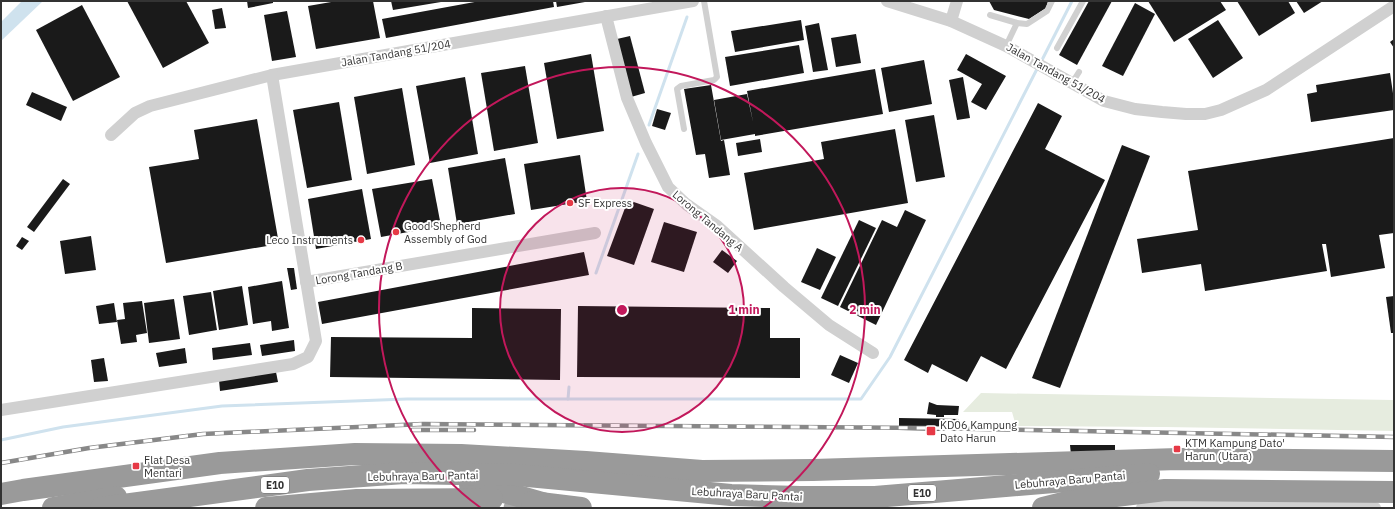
<svg xmlns="http://www.w3.org/2000/svg" width="1395" height="509" viewBox="0 0 1395 509" font-family="'IBM Plex Sans',sans-serif">
	<rect width="100%" height="100%" fill="#fff"/>
	<!-- green -->
	<polygon fill="#e6ecdf" points="981,393 1394,400 1394,431 1165,427 1016,426 1012,412 963,412"/>
	<!-- water -->
	<polygon fill="#cfe2ee" points="22,1 43,1 1,41 1,22"/>
	<g fill="none" stroke-linecap="round" stroke-linejoin="round">
		<!-- stream -->
		<g stroke="#cfe2ee" stroke-width="3">
			<polyline points="1041,62 1072,1"/>
			<polyline points="649,125 687,17"/>
			<polyline points="596,273 638,154"/>
			<polyline points="568,399 569,387"/>
			<polyline points="1,440 63,427 222,406 407,399 861,399 890,357 1038,67"/>
		</g>
	</g>
	<!-- building -->
	<g fill="#1a1a1a">
		<polygon points="127,1 186,1 209,43 163,68"/>
		<polygon points="247,1 273,1 273,3 248,8"/>
		<polygon points="337,1 373,1 380,38 316,49 308,6"/>
		<polygon points="391,1 441,1 441,2 393,10"/>
		<polygon points="480,1 553,1 554,7 386,38 382,19"/>
		<polygon points="556,1 585,1 585,2 557,7"/>
		<polygon points="989,1 1048,1 1046,8 1029,19 994,10"/>
		<polygon points="1089,1 1112,1 1077,65 1059,55"/>
		<polygon points="1148,1 1220,1 1226,10 1174,42"/>
		<polygon points="1237,1 1288,1 1295,13 1259,36"/>
		<polygon points="1296,1 1323,1 1304,13"/>
		<polygon points="1135,3 1155,14 1123,76 1102,66"/>
		<polygon points="82,5 120,77 73,101 36,30"/>
		<polygon points="222,8 226,28 215,29 212,10"/>
		<polygon points="287,11 296,57 272,61 264,15"/>
		<polygon points="801,20 804,40 735,52 731,31"/>
		<polygon points="1218,20 1243,58 1213,78 1188,39"/>
		<polygon points="819,23 828,70 813,72 805,26"/>
		<polygon points="856,34 861,63 836,67 831,38"/>
		<polygon points="630,36 645,93 631,97 617,39"/>
		<polygon points="1394,39 1394,48 1390,42"/>
		<polygon points="799,45 804,73 730,86 725,57"/>
		<polygon points="591,54 604,131 557,139 544,63"/>
		<polygon points="966,54 1006,76 986,110 971,102 982,84 957,70"/>
		<polygon points="924,60 932,104 889,112 881,68"/>
		<polygon points="525,66 538,143 494,151 481,73"/>
		<polygon points="875,69 883,114 755,136 755,134 721,140 714,100 747,94 753,122 747,91"/>
		<polygon points="1390,73 1394,100 1394,110 1311,122 1307,94 1317,92 1316,85"/>
		<polygon points="465,77 478,154 430,163 416,86"/>
		<polygon points="963,77 970,118 957,120 949,80"/>
		<polygon points="711,85 721,141 724,140 730,175 709,178 705,154 696,155 684,89"/>
		<polygon points="402,88 415,165 367,174 354,97"/>
		<polygon points="32,92 67,107 61,121 26,105"/>
		<polygon points="339,102 352,180 307,188 293,110"/>
		<polygon points="1038,103 1062,116 1045,149 1105,180 1006,369 981,356 967,382 932,364 928,373 904,360"/>
		<polygon points="657,109 671,113 665,130 652,126"/>
		<polygon points="934,115 945,177 916,182 905,120"/>
		<polygon points="257,119 279,244 166,263 149,167 199,159 194,130"/>
		<polygon points="895,129 908,203 754,230 744,173 824,159 821,142"/>
		<polygon points="1394,138 1394,233 1379,235 1385,268 1331,277 1326,244 1322,244 1327,271 1205,291 1201,264 1142,273 1137,239 1198,230 1188,171"/>
		<polygon points="760,139 762,152 738,156 736,143"/>
		<polygon points="1122,145 1150,156 1060,388 1032,378"/>
		<polygon points="580,155 587,201 531,210 524,164"/>
		<polygon points="505,158 515,214 457,224 448,168"/>
		<polygon points="63,179 70,184 34,232 27,227"/>
		<polygon points="432,179 441,226 381,237 372,189"/>
		<polygon points="362,189 371,239 316,249 308,199"/>
		<polygon points="628,200 654,209 634,265 607,256"/>
		<polygon points="905,210 926,220 876,325 840,307 882,220 897,227"/>
		<polygon points="859,220 876,228 838,306 821,298"/>
		<polygon points="664,222 697,232 684,272 651,262"/>
		<polygon points="91,236 96,270 65,274 60,241"/>
		<polygon points="22,237 29,241 22,250 16,246"/>
		<polygon points="817,248 836,257 820,290 801,282"/>
		<polygon points="722,250 737,261 728,273 713,262"/>
		<polygon points="584,252 589,275 322,324 318,302"/>
		<polygon points="287,268 294,268 297,289 291,290"/>
		<polygon points="282,281 289,328 272,331 271,321 253,324 248,287"/>
		<polygon points="242,286 248,325 219,330 213,291"/>
		<polygon points="211,292 217,330 189,335 183,296"/>
		<polygon points="1394,296 1394,333 1391,333 1386,297"/>
		<polygon points="174,299 180,339 149,343 144,303"/>
		<polygon points="142,301 147,333 136,335 137,342 121,344 117,320 125,319 123,303"/>
		<polygon points="114,303 117,322 99,324 96,306"/>
		<polygon points="578,306 770,308 770,338 800,338 800,378 577,377"/>
		<polygon points="472,308 561,309 560,380 330,377 331,337 472,338"/>
		<polygon points="294,340 295,351 262,356 260,345"/>
		<polygon points="250,343 252,355 213,360 212,348"/>
		<polygon points="185,348 187,363 159,367 156,353"/>
		<polygon points="840,355 858,363 849,383 831,375"/>
		<polygon points="104,358 108,381 94,382 91,360"/>
		<polygon points="276,372 278,382 220,391 219,380"/>
		<polygon points="929,402 937,405 959,406 958,415 944,415 944,417 936,417 936,415 927,414"/>
		<polygon points="899,418 959,419 958,431 899,430"/>
		<polygon points="1070,445 1115,445 1115,455 1071,455"/>
	</g>
	<g fill="none" stroke-linecap="round" stroke-linejoin="round">
		<!-- service -->
		<g stroke="#d0d0d0" stroke-width="6">
			<polyline points="990,15 1017,23 1027,24 1047,11 1052,1"/>
			<polyline points="1006,46 1017,23"/>
			<polyline points="1057,48 1083,1"/>
			<polyline points="1072,83 1079,72"/>
			<polyline points="684,129 677,89 681,86 714,80 717,77 704,1"/>
		</g>
		<!-- minor -->
		<g stroke="#d0d0d0" stroke-width="12">
			<polyline points="887,1 951,21 1006,46 1104,101 1135,109 1162,112 1186,114 1205,114 1221,110 1266,90 1394,6"/>
			<polyline points="606,16 627,98 646,143 668,187 686,204 717,226 784,287 829,325 873,353"/>
			<polyline points="951,21 957,1"/>
			<polyline points="111,135 135,113 150,106 272,75 693,1"/>
			<polyline points="306,282 595,233"/>
			<polyline points="1,410 293,364 308,357 316,341 272,75"/>
			<polyline points="1142,508 1153,505 1375,508"/>
		</g>
		<!-- primary -->
		<polyline stroke="#ababab" stroke-width="19" points="513,508 543,504"/>
		<!-- motorway -->
		<g stroke="#9a9a9a" stroke-width="22">
			<polyline points="470,485 490,488 546,504"/>
			<polyline points="1,494 23,490 220,463 355,454 461,455 586,462 702,471 813,470 1178,459 1394,461"/>
			<polyline points="532,502 581,508"/>
			<polyline points="53,508 116,497"/>
			<polyline points="101,508 308,480 404,473 517,475 731,495 800,497 875,497 1149,474"/>
			<polyline points="266,508 357,500 492,499"/>
			<polyline points="1043,508 1067,502 1165,490 1394,492"/>
		</g>
		<!-- rail casing -->
		<g stroke="#888" stroke-width="4.5">
			<g id="rail">
				<polyline points="412,430 474,430"/>
				<polyline points="1,463 89,448 203,434 423,424 927,428 1394,437"/>
			</g>
		</g>
		<!-- rail -->
		<use href="#rail" stroke="#fff" stroke-width="3" stroke-dasharray="9" stroke-linecap="butt"/>
	</g>
	<!-- distance rings -->
	<circle cx="622" cy="310" r="122" fill="#c2185b" fill-opacity=".12"/>
	<g fill="none" stroke="#c2185b" stroke-width="2">
		<circle cx="622" cy="310" r="122"/>
		<path d="M481 508A243 243 0 1 1 763 508"/>
	</g>
	<!-- markers -->
	<g fill="#e63946" stroke="#fff" stroke-width="1.5">
		<circle cx="570" cy="203" r="4"/>
		<circle cx="396" cy="232" r="4"/>
		<circle cx="361" cy="240" r="4"/>
		<rect x="926" y="426" width="10" height="10" rx="2"/>
		<rect x="1173" y="445" width="8" height="8" rx="2"/>
		<rect x="132" y="462" width="8" height="8" rx="2"/>
	</g>
	<g text-anchor="middle" stroke-width="4" stroke-linejoin="round" paint-order="stroke">
		<!-- shield labels -->
		<g fill="#fff" stroke="#707070" stroke-width="1">
			<rect x="261" y="477" width="28" height="16" rx="3"/>
			<rect x="908" y="485" width="28" height="16" rx="3"/>
		</g>
		<g font-size="10" font-weight="bold" fill="#333">
			<text x="275" y="489">E10</text>
			<text x="922" y="497">E10</text>
		</g>
		<!-- street labels -->
		<g font-size="11" fill="#333" stroke="#fff">
			<text transform="translate(396 53) rotate(-10)" y="4">Jalan Tandang 51/204</text>
			<text transform="translate(1056 73) rotate(29)" y="4">Jalan Tandang 51/204</text>
			<text transform="translate(708 221) rotate(40)" y="4">Lorong Tandang A</text>
			<text transform="translate(359 273) rotate(-10)" y="4">Lorong Tandang B</text>
			<text transform="translate(423 476) rotate(-1)" y="4">Lebuhraya Baru Pantai</text>
			<text transform="translate(1070 480) rotate(-5)" y="4">Lebuhraya Baru Pantai</text>
			<text transform="translate(747 494) rotate(3)" y="4">Lebuhraya Baru Pantai</text>
		</g>
		<!-- poi labels -->
		<g font-size="11" fill="#333" stroke="#fff" text-anchor="start">
			<text x="578" y="207">SF Express</text>
			<text x="404" y="230">Good Shepherd<tspan x="404" dy="13">Assembly of God</tspan></text>
			<text x="353" y="244" text-anchor="end">Leco Instruments</text>
			<text x="940" y="429">KD06 Kampung<tspan x="940" dy="13">Dato Harun</tspan></text>
			<text x="1185" y="447">KTM Kampung Dato'<tspan x="1185" dy="13">Harun (Utara)</tspan></text>
			<text x="144" y="464">Flat Desa<tspan x="144" dy="13">Mentari</tspan></text>
		</g>
	</g>
	<circle cx="622" cy="310" r="6" fill="#c2185b" stroke="#fff" stroke-width="2"/>
	<g font-size="12" text-anchor="middle" font-weight="bold" fill="#c2185b" stroke="#fff" stroke-width="4" stroke-linejoin="round" paint-order="stroke">
		<text x="744" y="314">1 min</text>
		<text x="865" y="314">2 min</text>
	</g>
	<!-- border -->
	<rect width="1395" height="509" fill="none" stroke="#333333" stroke-width="4"/>
</svg>
